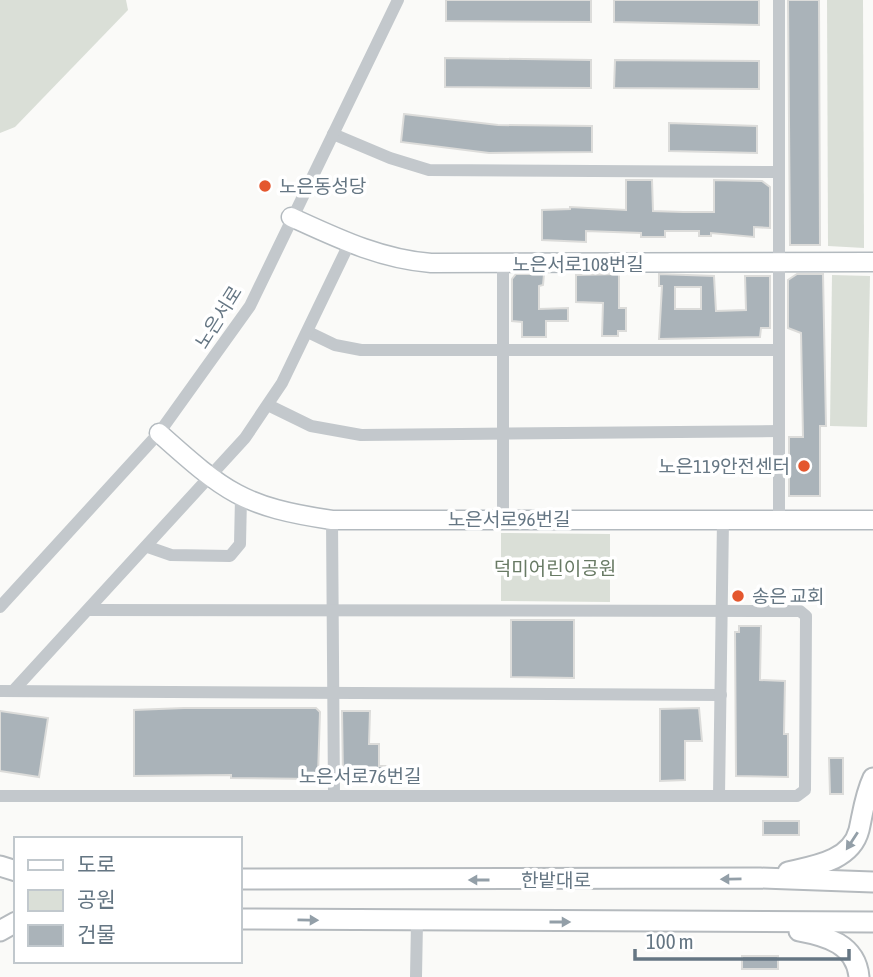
<svg xmlns="http://www.w3.org/2000/svg" width="873" height="977" viewBox="0 0 873 977" font-family="'Asap Condensed','Noto Sans KR',sans-serif">
	<rect width="100%" height="100%" fill="#fafaf8"/>
	<!-- green -->
	<g fill="#dadfd7">
		<polygon points="0,0 126,0 128,10 15,127 0,133"/>
		<polygon points="827,0 863,0 864,248 828,246"/>
		<polygon points="832,275 870,276 867,427 830,426"/>
		<polygon points="501,533 610,534 610,602 501,601"/>
	</g>
	<!-- building -->
	<g fill="#aab3b9" stroke="#dcdcda" stroke-width="2" fill-rule="evenodd">
		<polygon points="446,0 591,0 591,22 446,21"/>
		<polygon points="614,0 759,0 759,25 614,22"/>
		<polygon points="788,0 819,0 820,245 790,245"/>
		<polygon points="445,58 591,60 591,88 445,87"/>
		<polygon points="615,60 759,61 759,89 614,88"/>
		<polygon points="404,114 498,125 592,126 592,152 489,153 401,142"/>
		<polygon points="669,123 757,126 757,153 669,151"/>
		<polygon points="626,180 652,180 653,211 683,212 714,212 714,180 762,181 770,187 770,228 754,227 754,237 711,233 711,236 699,236 699,231 665,231 665,237 641,237 641,233 586,231 586,242 542,240 542,210 570,209 570,207 626,210"/>
		<polygon points="516,274 544,274 543,285 539,286 539,309 568,308 568,321 546,321 546,337 522,337 522,322 512,321 512,279"/>
		<polygon points="619,274 619,308 626,308 626,331 618,331 618,336 602,336 603,303 576,302 576,275"/>
		<path d="M659 274 714 276 716 311 746 310 745 276H770V328H761L760 337 659 339 662 286H659ZM675 287H701V309H675Z"/>
		<polygon points="797,274 823,274 826,426 820,426 820,496 789,496 789,437 803,437 801,333 788,328 788,280"/>
		<polygon points="511,620 574,620 574,678 511,677"/>
		<polygon points="739,626 761,626 760,680 785,681 784,734 788,734 788,777 736,776 735,632 739,632"/>
		<polygon points="184,708 316,708 320,712 318,775 315,779 231,778 231,775 134,776 134,710"/>
		<polygon points="699,708 702,741 685,741 685,780 660,781 660,709"/>
		<polygon points="0,711 48,718 39,777 0,771"/>
		<polygon points="342,711 370,711 369,744 379,744 379,766 390,766 390,783 363,783 363,776 343,776"/>
		<polygon points="829,758 843,758 843,794 830,794"/>
		<rect x="763" y="821" width="36" height="14"/>
		<rect x="742" y="956" width="36" height="13"/>
	</g>
	<g fill="none" stroke-linecap="round" stroke-linejoin="round">
		<!-- secondary casing -->
		<g stroke="#b3babf" stroke-width="21">
			<g id="secondary">
				<path d="M291 217C337 238 380 259 431 263L873 262"/>
				<path d="M159 433C225 492 243 507 332 520H873"/>
			</g>
		</g>
		<!-- primary casing -->
		<g stroke="#b5babe" stroke-width="23">
			<g id="primary">
				<polyline points="0,866 16,871"/>
				<path d="M788 872C814 866 851 861 859 830 863 812 865 795 873 778"/>
				<polyline points="240,879 760,878 873,882"/>
				<polyline points="240,919 873,922"/>
				<polyline points="0,931 16,922"/>
				<path d="M799 931C826 936 856 944 859 977"/>
			</g>
		</g>
		<!-- street -->
		<g stroke="#c3c8cc" stroke-width="12">
			<polyline points="333,134 390,158 429,170 779,172"/>
			<polyline points="308,332 335,345 361,350 779,350"/>
			<polyline points="268,405 311,426 361,435 779,431"/>
			<polyline points="503,518 503,264"/>
			<polyline points="332,520 334,796"/>
			<polyline points="779,520 779,0"/>
			<polyline points="148,547 171,555 230,556 240,544 241,498"/>
			<polyline points="0,607 159,433 250,306 398,0"/>
			<polyline points="0,691 721,695"/>
			<polyline points="13,691 245,438 282,383 349,244"/>
			<polyline points="719,795 723,520"/>
			<polyline points="0,796 797,796 805,790 806,616 800,611 90,610"/>
			<polyline points="416,977 417,922"/>
		</g>
		<!-- secondary -->
		<use href="#secondary" stroke="#fff" stroke-width="18"/>
		<!-- primary -->
		<use href="#primary" stroke="#fff" stroke-width="19"/>
	</g>
	<!-- one-way arrows -->
	<defs><path id="oneway-solid" d="M-6-.8H1V-3.2L6.5 0L1 3.2V.8H-6Z" transform="scale(1.75)"/></defs>
	<g fill="#939fa8">
		<use href="#oneway-solid" transform="translate(852 841) rotate(123)"/>
		<use href="#oneway-solid" transform="translate(731 879) rotate(179)"/>
		<use href="#oneway-solid" transform="translate(479 880) rotate(-180)"/>
		<use href="#oneway-solid" transform="translate(308 920) rotate(1)"/>
		<use href="#oneway-solid" transform="translate(560 922)"/>
	</g>
	<!-- markers -->
	<g fill="#e4572e" stroke="#fff" stroke-width="2.5">
		<circle cx="265" cy="186" r="7"/>
		<circle cx="804" cy="466" r="7"/>
		<circle cx="738" cy="596" r="7"/>
	</g>
	<g text-anchor="middle" stroke-width="7" stroke-linejoin="round" paint-order="stroke">
		<!-- poi labels -->
		<g font-size="19" fill="#657683" stroke="#fff" text-anchor="start">
			<text x="279" y="193">노은동성당</text>
			<text x="790" y="473" text-anchor="end">노은119안전센터</text>
			<text x="752" y="603">송은 교회</text>
		</g>
		<!-- street labels -->
		<g font-size="19" fill="#657683" stroke="#fff">
			<text x="578" y="271">노은서로108번길</text>
			<text transform="translate(218 317) rotate(-58)" y="7">노은서로</text>
			<text x="509" y="526">노은서로96번길</text>
			<text x="360" y="783">노은서로76번길</text>
			<text x="556" y="887">한밭대로</text>
		</g>
		<!-- park labels -->
		<g font-size="19" fill="#687a64" stroke="#fff">
			<text x="555" y="575">덕미어린이공원</text>
		</g>
	</g>
	<!-- legend -->
	<rect x="14" y="837" width="228" height="126" fill="#ffffff" stroke="#c1c8cd" stroke-width="2"/>
	<rect x="28" y="860" width="35" height="10" fill="#ffffff" stroke="#c1c8cd" stroke-width="2"/>
	<text x="77" y="872" font-size="21" fill="#657683">도로</text>
	<rect x="28" y="890" width="35" height="21" fill="#dadfd7" stroke="#c1c8cd" stroke-width="2"/>
	<text x="77" y="907" font-size="21" fill="#657683">공원</text>
	<rect x="28" y="925" width="35" height="21" fill="#aab3b9" stroke="#c1c8cd" stroke-width="2"/>
	<text x="77" y="942" font-size="21" fill="#657683">건물</text>
	<!-- scale -->
	<path d="M635 949v10h214v-10" fill="none" stroke="#657683" stroke-width="3.5"/>
	<text x="646" y="949" font-size="21" fill="#657683" stroke="#ffffff" stroke-width="5" paint-order="stroke">100 m</text>
</svg>
